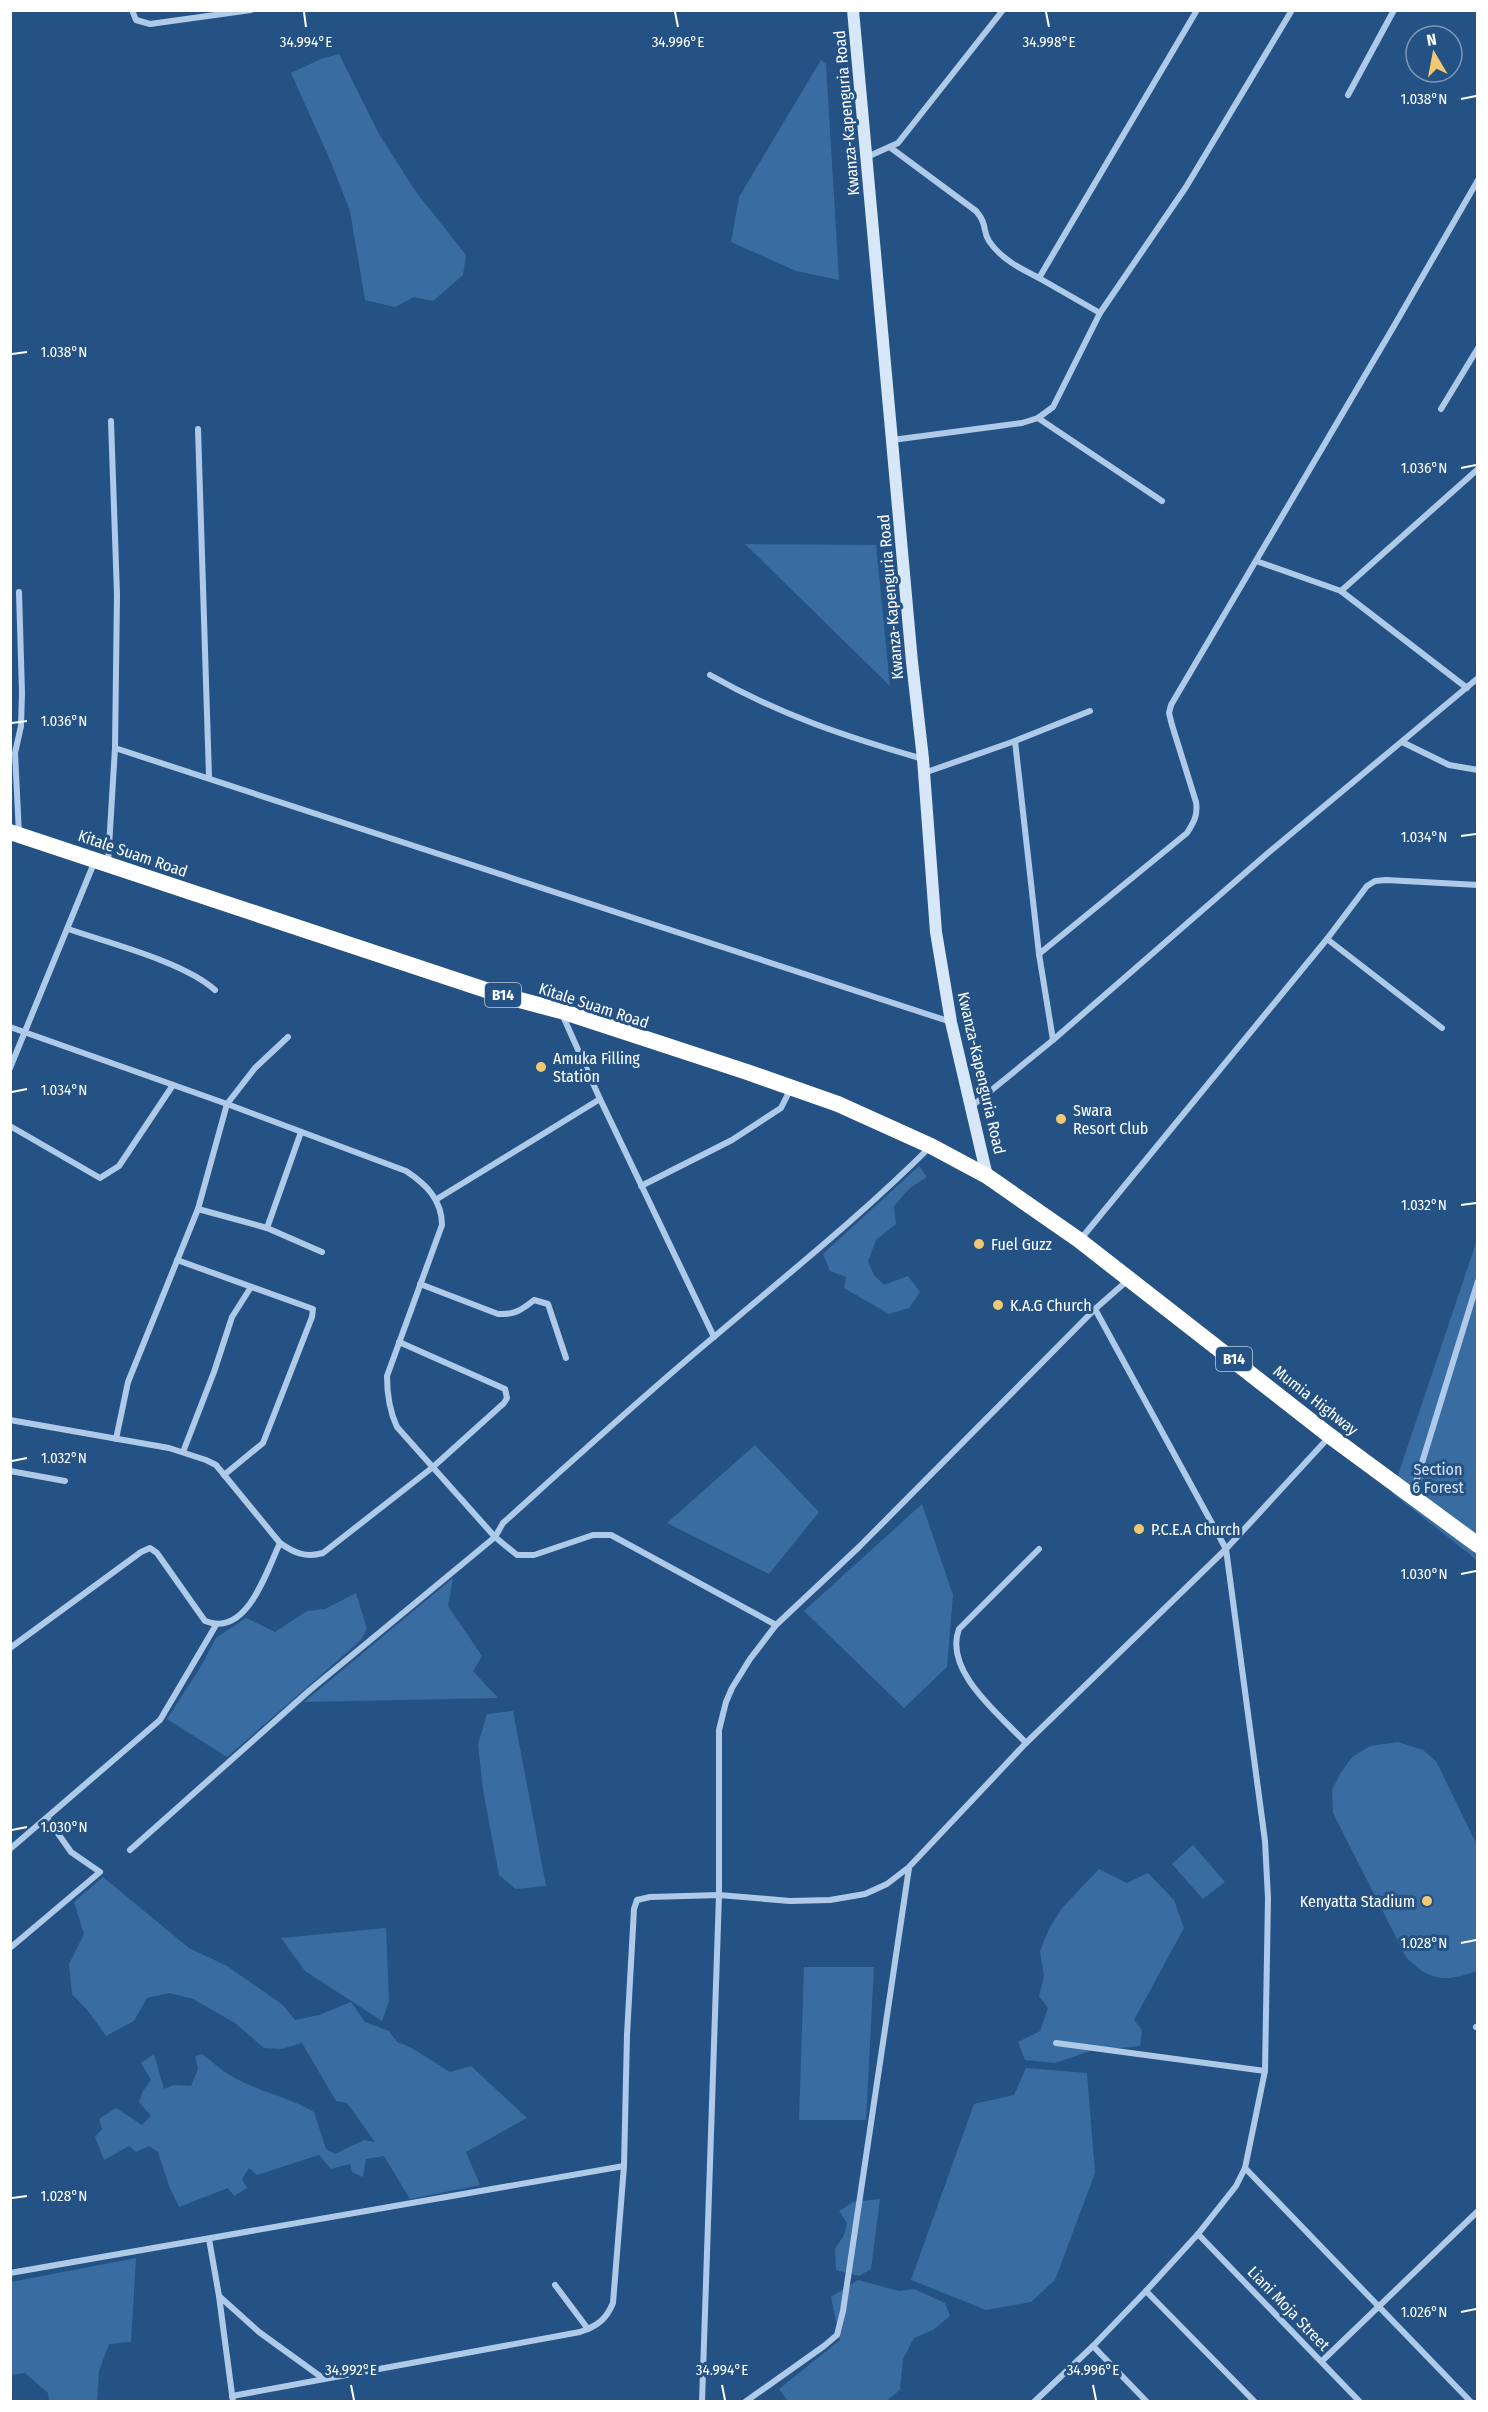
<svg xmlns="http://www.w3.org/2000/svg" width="1488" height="2412" viewBox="0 0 1488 2412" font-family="'Fira Sans Condensed',sans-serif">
	<rect width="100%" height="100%" fill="#255285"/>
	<!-- green -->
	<g fill="#396ca1">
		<polygon points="339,54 379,134 416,192 466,255 463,275 433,301 414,297 395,307 365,300 350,211 331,162 291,73 321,59"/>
		<polygon points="821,60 826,64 839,280 796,271 731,242 739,197"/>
		<polygon points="745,544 876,545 890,686"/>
		<polygon points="919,1166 927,1177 910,1188 894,1206 896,1224 876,1240 868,1261 874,1275 884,1285 908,1276 920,1292 909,1308 889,1314 844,1288 846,1277 830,1271 823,1254"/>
		<polygon points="1477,1240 1477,1560 1392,1493"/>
		<polygon points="755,1445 819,1512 769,1574 667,1523"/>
		<polygon points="922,1504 953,1595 947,1667 904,1708 804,1611"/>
		<polygon points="453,1578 448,1606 482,1656 473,1671 498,1698 304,1702"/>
		<polygon points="356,1593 367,1629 361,1640 227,1757 167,1719 200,1668 216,1638 246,1618 275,1632 307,1611 325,1609"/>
		<polygon points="513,1711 546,1886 516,1889 499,1875 483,1790 478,1744 487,1714"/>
		<path d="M1398 1742 1423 1750 1436 1761 1477 1845V1971C1445 1982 1430 1982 1406 1957L1333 1813 1332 1790 1340 1774 1352 1757 1370 1746Z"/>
		<polygon points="1193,1845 1225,1882 1203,1899 1172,1864"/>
		<polygon points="1099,1869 1127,1883 1148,1873 1174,1900 1184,1928 1134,2020 1142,2030 1140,2046 1090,2051 1055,2063 1025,2060 1018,2042 1040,2031 1048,2008 1039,1996 1044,1976 1040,1951 1049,1929 1062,1908"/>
		<path d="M103 1877 189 1948 227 1966 283 2005 295 2020 319 2015 351 2002 365 2022 389 2031 397 2042 410 2047 450 2072 471 2066 527 2118 466 2152 480 2185 410 2199 384 2156 366 2159 363 2177 352 2172 350 2164 331 2169 319 2155 257 2175 249 2168 242 2179 247 2188 234 2196 228 2188 179 2207 169 2186 158 2152 149 2146 136 2152 129 2146 104 2160 95 2137 102 2129 99 2119 116 2108 142 2125 151 2116 139 2102 143 2091 151 2080 141 2063 154 2054 164 2089 174 2085 191 2086 198 2069 195 2056 202 2054C210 2060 219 2068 228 2074 255 2091 287 2096 314 2112L326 2149 335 2154 364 2140 375 2142 347 2103 336 2101 302 2043 282 2049 264 2048 235 2023 193 1999 169 1993 147 1998 134 2021 106 2036 88 2011 72 1994 69 1964 84 1934 74 1902Z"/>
		<polygon points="386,1928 389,2001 382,2021 305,1971 281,1938"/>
		<polygon points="804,1967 874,1967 866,2120 799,2120"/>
		<polygon points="1026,2068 1087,2073 1095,2173 1055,2280 1031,2302 986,2310 911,2280 974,2104 1014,2095"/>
		<polygon points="880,2199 871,2269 859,2276 836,2270 835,2249 844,2235 847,2223 839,2211 853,2202"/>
		<polygon points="136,2258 131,2342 109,2344 99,2371 97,2401 49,2401 48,2393 25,2373 11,2375 11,2282"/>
		<polygon points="858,2280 899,2291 914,2289 945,2303 950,2316 933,2330 914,2338 903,2359 900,2390 886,2401 788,2401 779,2389 840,2340 831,2297"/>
	</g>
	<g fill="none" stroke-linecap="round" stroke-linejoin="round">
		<!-- street -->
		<g stroke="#aecae8" stroke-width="6">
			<polyline points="132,10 136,20 150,24 251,10"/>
			<polyline points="1348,95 1394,10"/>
			<path d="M891 148 976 211C988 225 982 230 989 241 1001 259 1021 269 1039 278"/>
			<polyline points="867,157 898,143 1003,10"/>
			<polyline points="1100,313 1039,278 1197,10"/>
			<polyline points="1441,409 1478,348"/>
			<polyline points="1038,418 1162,501"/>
			<polyline points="198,429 209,777"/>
			<polyline points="892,440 1022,423 1038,418 1053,407 1100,313 1186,187 1292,10"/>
			<polyline points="1256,561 1341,591 1467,688"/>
			<polyline points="1341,591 1478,469"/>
			<polyline points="19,592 22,693 21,726 15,753 19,834"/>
			<path d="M710 675C780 715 847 737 923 759"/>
			<polyline points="1015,741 1039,954 1053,1040"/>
			<polyline points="1402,742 1449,765 1478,770"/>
			<polyline points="115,748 951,1022"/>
			<polyline points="924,773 1015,741 1090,711"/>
			<polyline points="108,863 115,748 117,594 111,421"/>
			<path d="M68 929C109 943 184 962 215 990"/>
			<polyline points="1327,939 1442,1028"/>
			<path d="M1039 954 1187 833C1194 822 1198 815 1196 802L1172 725 1169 713 1171 705 1394 326 1478 180"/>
			<polyline points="562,1014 600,1099 714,1337"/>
			<path d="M10 1027 227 1104 406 1171C426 1184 442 1200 442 1225L387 1376C387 1394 389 1410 397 1427L495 1537 517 1555H534L593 1535H611L776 1625"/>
			<polyline points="10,1068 94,863"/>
			<polyline points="972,1106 1053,1040 1268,853 1478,678"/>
			<polyline points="10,1126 100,1178 119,1166 173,1085"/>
			<polyline points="641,1186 732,1140 781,1108 791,1088"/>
			<polyline points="437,1199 600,1099"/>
			<polyline points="198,1209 267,1228 322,1252"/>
			<polyline points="267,1228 301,1132"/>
			<polyline points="1080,1240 1327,939 1367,886 1375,881 1386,880 1478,885"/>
			<polyline points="177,1260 313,1309 312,1317 263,1443 224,1475"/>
			<path d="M420 1284 498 1314C514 1315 522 1310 534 1300L548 1304 566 1358"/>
			<path d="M10 1420 169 1448 206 1460 216 1465 280 1543C294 1553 306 1558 323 1553L433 1467 504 1403 507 1398 505 1389 399 1342"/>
			<polyline points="116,1439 128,1382 198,1209 227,1104 255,1068 288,1037"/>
			<polyline points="183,1452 214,1372 232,1317 251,1287"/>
			<polyline points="10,1471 65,1481"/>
			<polyline points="1412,1495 1478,1281"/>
			<path d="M10 1648 141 1552 150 1548 157 1553 205 1621C247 1638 266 1572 280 1543"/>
			<path d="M1026 1743C1000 1715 943 1671 959 1629L1039 1549"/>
			<polyline points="10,1849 160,1720 216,1625"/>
			<path d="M130 1850 310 1690 495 1537 503 1523C573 1460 643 1396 715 1336 788 1274 863 1214 931 1146"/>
			<polyline points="10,1948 100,1872 71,1852 47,1818"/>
			<polyline points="1476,2027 1478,2028"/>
			<polyline points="1056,2043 1265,2071"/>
			<polyline points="1245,2168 1471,2402"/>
			<polyline points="1198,2234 1360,2402"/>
			<polyline points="209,2239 219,2296 233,2402"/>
			<polyline points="10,2273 624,2166 627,2035 634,1909 637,1900 650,1897 719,1895 790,1901 830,1900 865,1894 887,1884 909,1867 1026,1743 1226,1549 1330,1436"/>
			<polyline points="555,2285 588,2329"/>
			<polyline points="1146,2291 1255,2402"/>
			<polyline points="219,2296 259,2332 324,2379"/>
			<polyline points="1093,2346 1147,2402"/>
			<polyline points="1322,2361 1478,2211"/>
			<path d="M232 2396 580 2332C597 2326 606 2320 613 2303L624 2166"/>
			<polyline points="702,2402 719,1895 719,1730 726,1702 732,1688 750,1659 776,1625 859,1547 1095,1309 1128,1280"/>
			<polyline points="745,2402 824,2346 837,2335 843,2311 909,1868"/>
			<polyline points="1034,2402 1093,2346 1146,2291 1198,2234 1236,2186 1245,2168 1265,2071 1268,1898 1265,1841 1226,1549 1095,1309"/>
		</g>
		<!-- secondary -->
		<polyline stroke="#d8e7f7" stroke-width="12" points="853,10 912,662 923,759 936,932 951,1022 987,1176"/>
		<!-- highway -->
		<polyline stroke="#fff" stroke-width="16" points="10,832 501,995 561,1011 747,1072 838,1104 931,1146 987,1176 1079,1240 1330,1436 1478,1545"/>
	</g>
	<!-- ticks -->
	<path fill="none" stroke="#fff" stroke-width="2" d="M304 12 306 27M675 12 678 27M1046 12 1049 27M1461 99 1476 96M12 354 27 352M1461 468 1476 465M12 723 27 721M1461 836 1476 834M12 1092 27 1089M1461 1205 1476 1203M12 1461 27 1458M1461 1574 1476 1571M12 1830 27 1827M1461 1943 1476 1940M12 2198 27 2196M1461 2312 1476 2309M351 2385 354 2400M722 2385 725 2400M1093 2385 1096 2400"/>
	<!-- markers -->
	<g fill="#f2c972" stroke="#255285" stroke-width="2">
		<circle cx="541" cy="1067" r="6"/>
		<circle cx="1061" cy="1119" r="6"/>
		<circle cx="979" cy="1244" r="6"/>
		<circle cx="998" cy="1305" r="6"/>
		<circle cx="1139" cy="1529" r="6"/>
		<circle cx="1427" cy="1901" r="6"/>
	</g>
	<g text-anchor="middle" stroke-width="6" stroke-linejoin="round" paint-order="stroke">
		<!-- shield labels -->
		<g fill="#255285" stroke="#becbda" stroke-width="1.5">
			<rect x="485" y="983" width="36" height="24" rx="4.5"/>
			<rect x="1216" y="1347" width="36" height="24" rx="4.5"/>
		</g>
		<g font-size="15" font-weight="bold" fill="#fff">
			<text x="503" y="1000">B14</text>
			<text x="1234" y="1364">B14</text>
		</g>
		<!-- street labels -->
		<g font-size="16" fill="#fff" stroke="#255285">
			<text transform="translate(846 113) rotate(-95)" y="6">Kwanza-Kapenguria Road</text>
			<text transform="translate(890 597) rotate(-95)" y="6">Kwanza-Kapenguria Road</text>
			<text transform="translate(133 853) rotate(19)" y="6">Kitale Suam Road</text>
			<text transform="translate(594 1005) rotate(18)" y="6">Kitale Suam Road</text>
			<text transform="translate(982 1073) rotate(77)" y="6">Kwanza-Kapenguria Road</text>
			<text transform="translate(1316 1400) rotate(38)" y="6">Mumia Highway</text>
			<text transform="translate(1289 2308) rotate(46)" y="6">Liani Moja Street</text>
		</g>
		<!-- poi labels -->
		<g font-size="16" fill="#fff" stroke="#255285" text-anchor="start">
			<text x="553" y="1064">Amuka Filling<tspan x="553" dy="18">Station</tspan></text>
			<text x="1073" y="1116">Swara<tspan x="1073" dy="18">Resort Club</tspan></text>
			<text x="991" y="1250">Fuel Guzz</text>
			<text x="1010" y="1311">K.A.G Church</text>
			<text x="1151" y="1535">P.C.E.A Church</text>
			<text x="1415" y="1907" text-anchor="end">Kenyatta Stadium</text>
		</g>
		<!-- park labels -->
		<g font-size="16" fill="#d2e4f6" stroke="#255285">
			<text x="1438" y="1475">Section<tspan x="1438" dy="18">6 Forest</tspan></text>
		</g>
	</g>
	<g font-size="15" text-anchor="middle" fill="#fff" stroke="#255285" stroke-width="6" stroke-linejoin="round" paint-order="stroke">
		<text x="306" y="47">34.994°E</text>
		<text x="678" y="47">34.996°E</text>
		<text x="1049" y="47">34.998°E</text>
		<text x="1424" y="104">1.038°N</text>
		<text x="64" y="357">1.038°N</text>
		<text x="1424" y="473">1.036°N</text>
		<text x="64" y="726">1.036°N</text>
		<text x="1424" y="842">1.034°N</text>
		<text x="64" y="1095">1.034°N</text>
		<text x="1424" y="1210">1.032°N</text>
		<text x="64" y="1463">1.032°N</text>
		<text x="1424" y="1579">1.030°N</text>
		<text x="64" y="1832">1.030°N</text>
		<text x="1424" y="1948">1.028°N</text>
		<text x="64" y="2201">1.028°N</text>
		<text x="1424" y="2317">1.026°N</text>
		<text x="351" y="2375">34.992°E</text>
		<text x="722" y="2375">34.994°E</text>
		<text x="1093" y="2375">34.996°E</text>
	</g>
	<!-- border -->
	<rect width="1488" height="2412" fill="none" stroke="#ffffff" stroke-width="24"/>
	<!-- north arrow -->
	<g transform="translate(1434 54) rotate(350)"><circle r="28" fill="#255285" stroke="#7c97b6" stroke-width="1.5"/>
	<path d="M0-4.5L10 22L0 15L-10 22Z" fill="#f2c972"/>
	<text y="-9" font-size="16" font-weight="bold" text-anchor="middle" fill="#ffffff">N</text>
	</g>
</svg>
